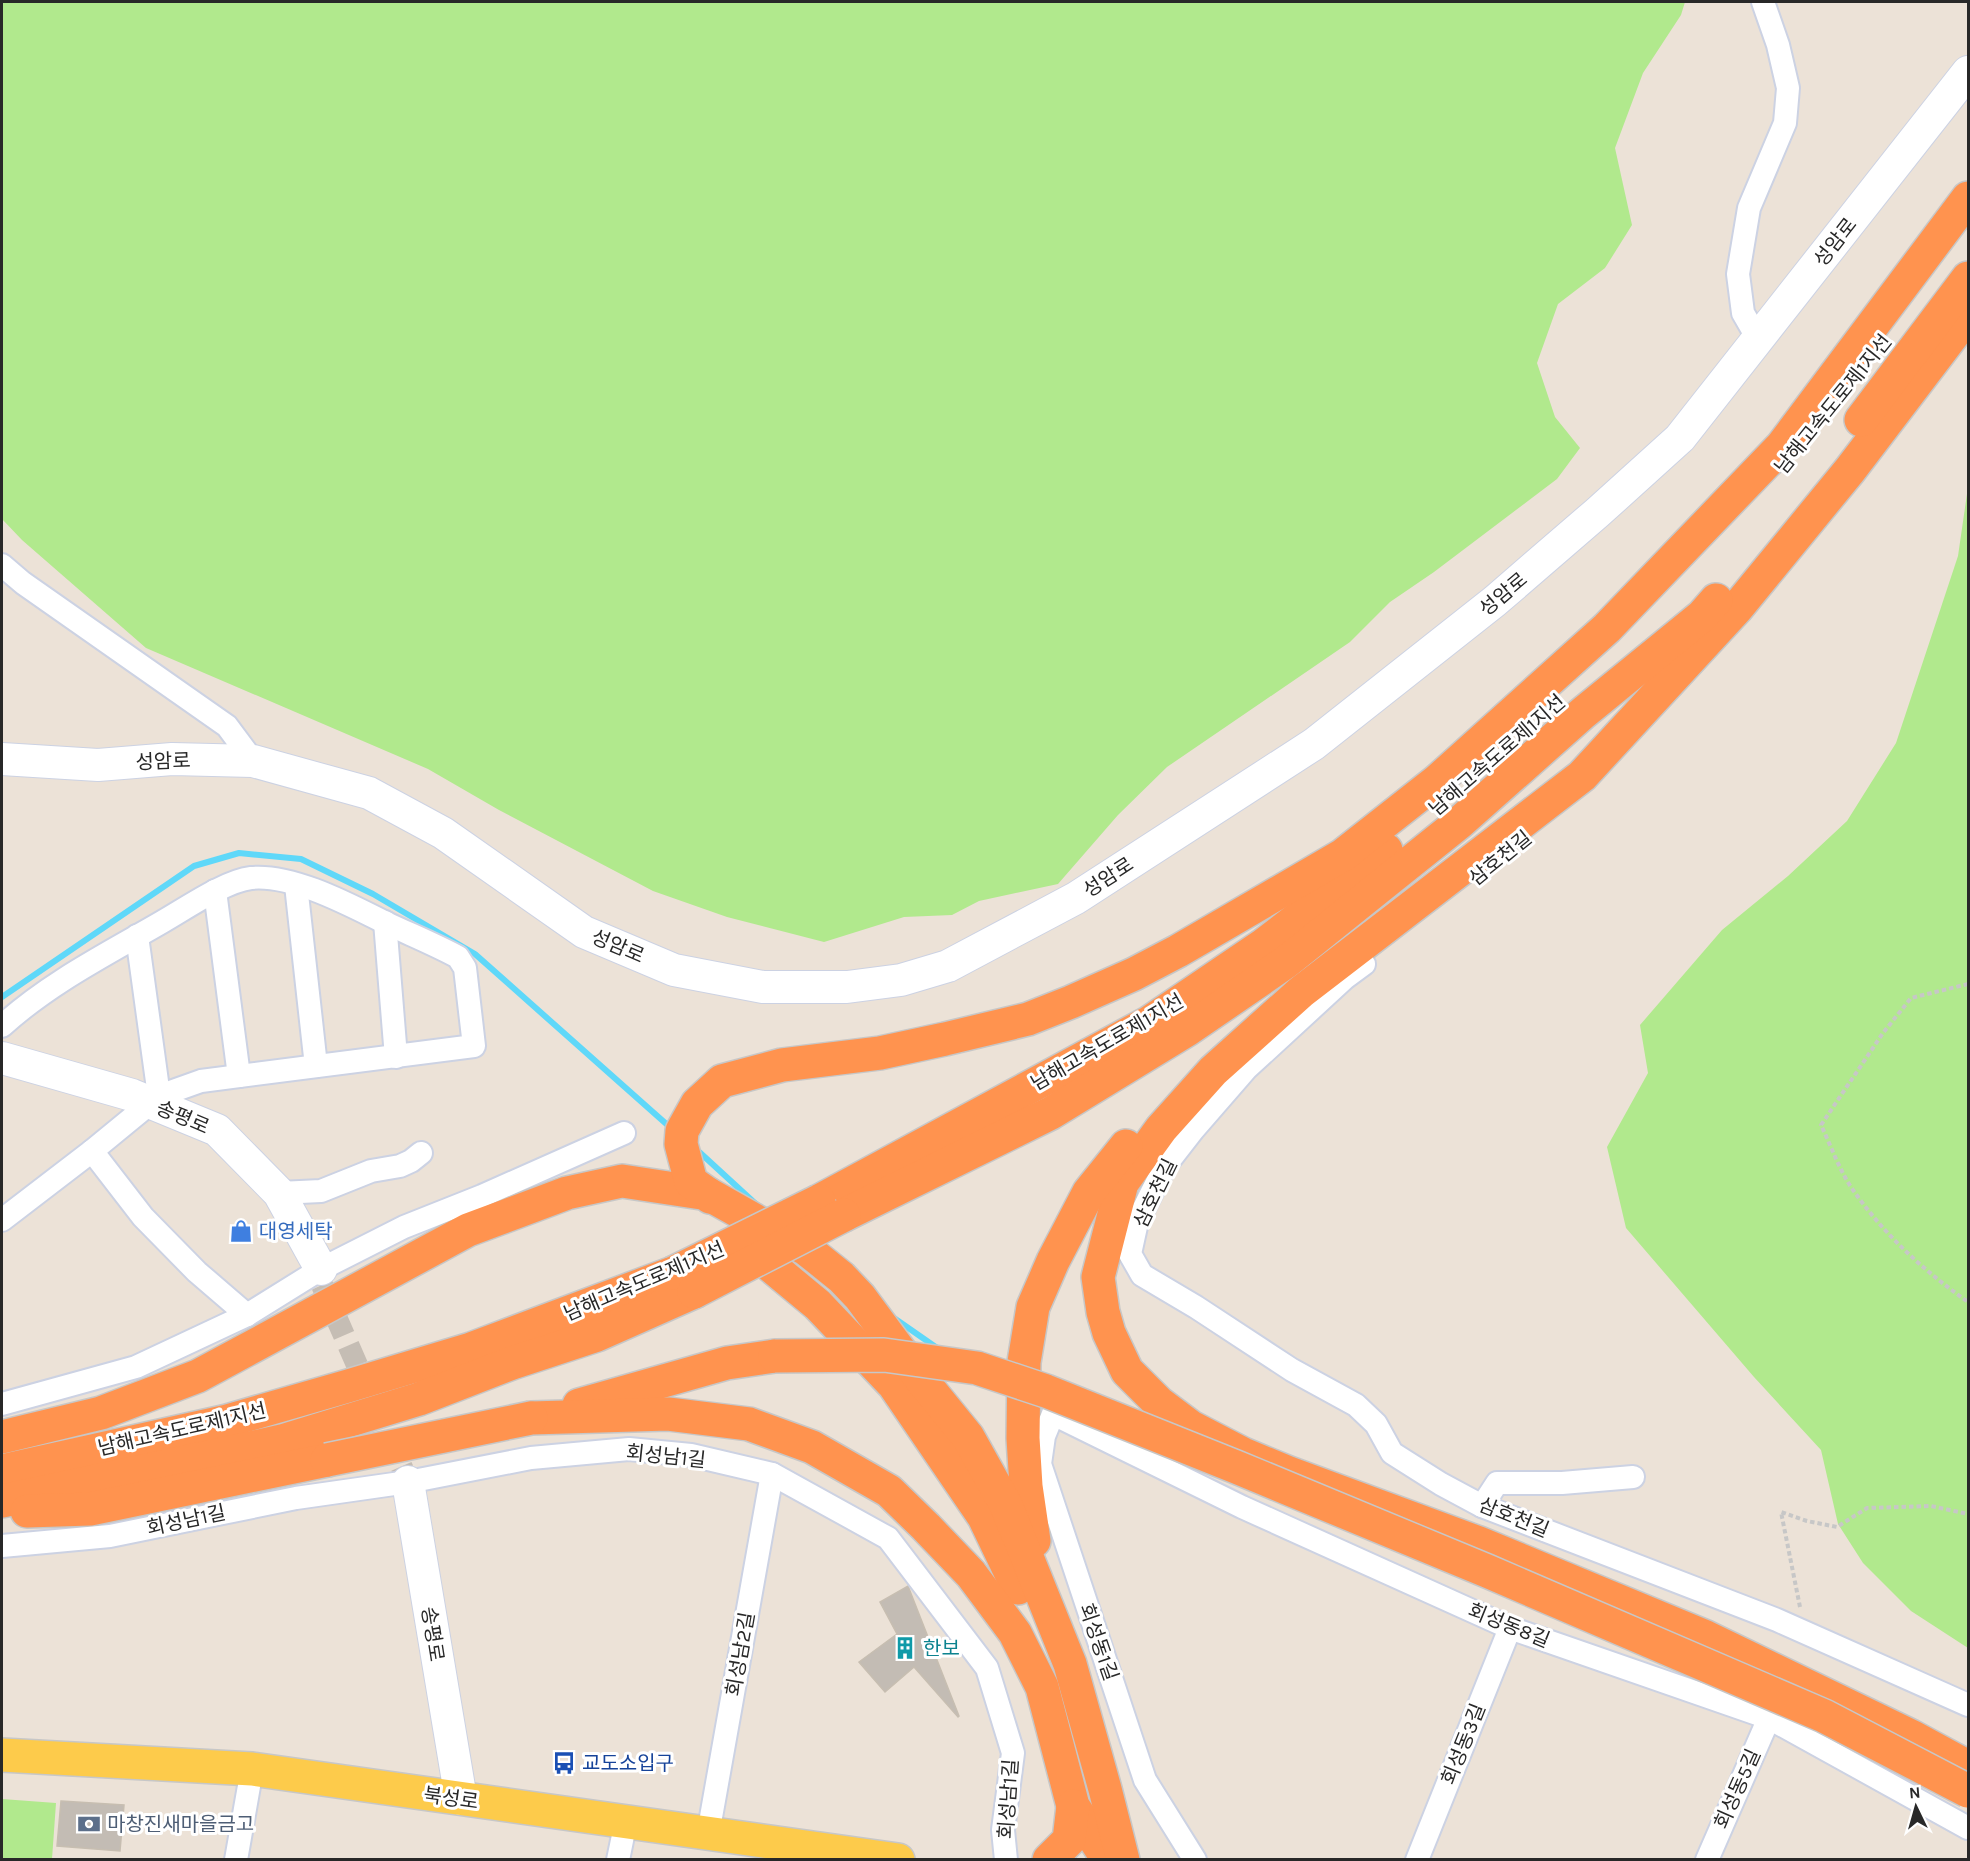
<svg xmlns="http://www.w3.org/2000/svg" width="1970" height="1861" viewBox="0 0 1970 1861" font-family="Karla,'Noto Sans KR',sans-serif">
	<rect width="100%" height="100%" fill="#ece2d7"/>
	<!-- green -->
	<g fill="#b1e98d">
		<polygon points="2,2 1685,2 1681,15 1643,73 1615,148 1632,225 1605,268 1558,304 1537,363 1555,417 1580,448 1557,479 1434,572 1390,602 1350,642 1167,767 1118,815 1058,884 979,901 952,915 904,917 824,942 727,917 653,891 499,810 428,769 146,648 22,540 2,519"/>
		<polygon points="1968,487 1968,1648 1911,1611 1863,1563 1838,1524 1821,1450 1754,1377 1626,1228 1607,1147 1648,1073 1640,1025 1722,930 1788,876 1847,821 1896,743 1958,556"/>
		<polygon points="2,1799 56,1803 52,1859 2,1859"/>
	</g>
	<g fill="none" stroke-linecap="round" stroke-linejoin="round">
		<!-- stream -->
		<g stroke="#5fd8f9" stroke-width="6">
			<polyline points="2,997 194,866 239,853 301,859 373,894 475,954 672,1129"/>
			<polyline points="696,1149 757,1205"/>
			<polyline points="894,1318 940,1350"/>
		</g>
	</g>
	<!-- building -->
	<g fill="#c3bcb4" stroke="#c7beb1" stroke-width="1.5">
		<polygon points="908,1586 959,1716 958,1717 914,1667 885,1692 859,1662 897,1634 880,1602"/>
		<polygon points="61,1801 124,1805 120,1851 57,1846"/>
	</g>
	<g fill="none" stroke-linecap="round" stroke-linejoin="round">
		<!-- minor-tunnel -->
		<polyline stroke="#c5bdb4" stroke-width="22" stroke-dasharray="22 11" stroke-linecap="butt" points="322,1285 403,1470"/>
		<!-- minor casing -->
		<g stroke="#ccd2e3" stroke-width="26">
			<g id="minor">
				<polyline points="1758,339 1743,313 1738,274 1749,208 1785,123 1788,88 1778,45 1763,2"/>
				<polyline points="2,565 23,583 227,726 253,761"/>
				<polyline points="296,885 316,1066"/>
				<polyline points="215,891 239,1076"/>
				<polyline points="385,922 396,1057"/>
				<polyline points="1364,964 1345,978 1246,1069 1193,1130 1165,1166 1137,1222 1130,1254 1142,1275 1196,1307 1292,1370 1356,1405 1376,1424 1392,1453 1441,1484 1482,1506 1777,1620 1968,1705"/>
				<path d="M2 1026C49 983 107 954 162 922 185 909 225 881 251 878 292 874 348 904 384 922 409 934 434 944 458 957L465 968 474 1046 201 1081 159 1096"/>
				<polyline points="92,1151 143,1217 197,1272 247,1315"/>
				<polyline points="279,1193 321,1191 371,1171 400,1166 411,1161 421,1153"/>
				<polyline points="2,1220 92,1151 159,1096 137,936"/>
				<polyline points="2,1404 136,1367 247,1315 321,1269 404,1227 482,1196 624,1133"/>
				<polyline points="1482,1506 1497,1483 1562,1483 1633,1477"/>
				<polyline points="2,1546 110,1536 296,1498 408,1482 531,1458 629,1449 691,1455 772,1474 888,1538 987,1668 1013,1753 1003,1830 1006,1860"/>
				<polyline points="708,1834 772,1474"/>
				<polyline points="236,1860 252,1769"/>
				<polyline points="618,1860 626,1821"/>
				<polyline points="1195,1860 1145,1780 1040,1464 1044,1436 1053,1414 1242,1507 1510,1628 1769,1718 1968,1828"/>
				<polyline points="1417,1860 1510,1628"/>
				<polyline points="1707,1860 1769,1718"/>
			</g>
		</g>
		<!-- secondary casing -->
		<g stroke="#ccd2e3" stroke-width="34">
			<g id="secondary">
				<polyline points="2,759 98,765 172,759 253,761 369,793 443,833 584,932 674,970 763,987 847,987 901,980 948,966 1076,898 1314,744 1495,601 1597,513 1680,438 1968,72"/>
				<polyline points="2,1058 132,1095 217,1130 279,1193 321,1269"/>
				<polyline points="408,1482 461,1799"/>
			</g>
		</g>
		<!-- primary casing -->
		<g stroke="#c7c7c7" stroke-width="36">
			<polyline id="primary" points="2,1755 252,1769 898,1860"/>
		</g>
		<!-- motorway casing -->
		<g stroke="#c7c7c7" stroke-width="36">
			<g id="motorway">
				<polyline points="1968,315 1850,470 1737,608 1582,776 1301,992 1213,1071 1161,1129 1122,1183 1098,1277 1103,1312 1109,1333 1127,1371 1159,1403 1191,1427 1243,1454 1289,1473 1479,1543 1706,1637 1911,1736 1968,1767"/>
				<polyline points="1861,420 1968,278"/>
				<polyline points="819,1201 1150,1022 1262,946 1386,850"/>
				<polyline points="844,1215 1051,1113 1187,1030 1286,962 1459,823 1583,713 1702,616 1716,600"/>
				<polyline points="745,1236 771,1266 818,1305 894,1385 984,1517 1018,1588"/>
				<polyline points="579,1405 727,1363 775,1356"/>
				<polyline points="531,1418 668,1414 749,1424 812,1447 889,1491 926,1527 971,1574 1015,1633 1042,1687 1073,1806 1105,1855"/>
				<polyline points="2,1437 101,1413 198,1376 468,1230 567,1193 622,1181 708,1194 710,1197"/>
				<polyline points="2,1471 227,1421 348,1386 471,1349 673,1273"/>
				<polyline points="2,1501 282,1441 419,1399 512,1363 597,1335 694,1292"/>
				<polyline points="27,1511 90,1509 327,1460"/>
				<polyline points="1034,1541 1026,1486 1023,1438 1024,1362 1033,1307 1053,1261 1089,1192 1126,1146"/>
				<polyline points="1049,1860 1069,1840 1073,1806"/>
				<polyline points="1123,1860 1105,1789 1070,1664 1006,1505 968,1437 920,1378 860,1297 841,1277 806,1249 708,1194 691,1182 681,1144 682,1131 697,1104 722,1081 782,1065 880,1053 945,1039 1028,1019 1071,1002 1134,974 1178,951 1343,855 1437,781 1607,628 1782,446 1968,198"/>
			</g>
		</g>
		<!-- path -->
		<g stroke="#c7c7c7" stroke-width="4" stroke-dasharray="4.5 3" stroke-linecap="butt">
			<path d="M1968 984 1911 998 1883 1033 1821 1125C1831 1146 1839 1169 1851 1187 1882 1233 1924 1271 1968 1302"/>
			<polyline points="1800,1607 1781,1512 1807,1521 1837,1527 1867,1508 1931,1506 1968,1514"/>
		</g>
		<!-- minor -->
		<use href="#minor" stroke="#fff" stroke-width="22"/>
		<!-- secondary -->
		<use href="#secondary" stroke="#fff" stroke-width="32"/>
		<!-- primary -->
		<use href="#primary" stroke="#fdcb4b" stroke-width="33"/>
		<!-- motorway -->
		<use href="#motorway" stroke="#ff934f" stroke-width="33"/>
		<!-- motorway-bridge casing -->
		<g stroke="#c7c7c7" stroke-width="36" stroke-linecap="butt">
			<g id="motorway-bridge">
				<polyline points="673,1273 819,1201"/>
				<polyline points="694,1292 844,1215"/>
				<polyline points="775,1356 884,1355 977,1368 1046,1391 1236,1467 1487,1571 1824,1716 1968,1791"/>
				<polyline points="327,1460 531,1418"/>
			</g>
		</g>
		<!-- motorway-bridge -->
		<use href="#motorway-bridge" stroke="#ff934f" stroke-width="33"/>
	</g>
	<!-- icons -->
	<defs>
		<g id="shop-bare" transform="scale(1.8)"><path d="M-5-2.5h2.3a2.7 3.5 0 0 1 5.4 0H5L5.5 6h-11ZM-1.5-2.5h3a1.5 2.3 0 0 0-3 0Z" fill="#3f7fe0" stroke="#fff" stroke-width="2.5" paint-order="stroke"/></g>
		<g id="building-bare" transform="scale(1.8)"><path d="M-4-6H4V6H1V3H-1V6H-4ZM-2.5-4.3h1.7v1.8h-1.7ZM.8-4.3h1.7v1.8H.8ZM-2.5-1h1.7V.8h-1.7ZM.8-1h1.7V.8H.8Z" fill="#0f9aa8" stroke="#fff" stroke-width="2.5" paint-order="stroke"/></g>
		<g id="bus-bare" transform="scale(1.8)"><path d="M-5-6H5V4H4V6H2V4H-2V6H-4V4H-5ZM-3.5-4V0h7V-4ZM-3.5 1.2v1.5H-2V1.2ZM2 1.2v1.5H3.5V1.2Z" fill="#1a4fb4" stroke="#fff" stroke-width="2.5" paint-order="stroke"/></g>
		<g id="bank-bare" transform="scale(1.8)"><path d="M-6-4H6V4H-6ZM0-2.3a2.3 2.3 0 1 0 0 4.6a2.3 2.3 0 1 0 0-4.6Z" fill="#5c6f8a" stroke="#fff" stroke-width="2.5" paint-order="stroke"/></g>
	</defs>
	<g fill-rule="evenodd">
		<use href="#shop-bare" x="241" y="1231"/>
		<use href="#building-bare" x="905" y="1648"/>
		<use href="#bus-bare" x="564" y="1763"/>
		<use href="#bank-bare" x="89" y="1824"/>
	</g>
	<g text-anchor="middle" stroke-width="6" stroke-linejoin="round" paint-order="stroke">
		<!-- street labels -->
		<g font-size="20" fill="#282828" stroke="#fff">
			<text transform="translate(1835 242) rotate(-52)" y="7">성암로</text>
			<text transform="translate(1833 404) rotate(-51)" y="7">남해고속도로제1지선</text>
			<text transform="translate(1503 594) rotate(-40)" y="7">성암로</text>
			<text transform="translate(1497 755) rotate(-41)" y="7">남해고속도로제1지선</text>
			<text transform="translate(163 761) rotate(-2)" y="7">성암로</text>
			<text transform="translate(1500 858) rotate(-39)" y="7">삼호천길</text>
			<text transform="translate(1108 877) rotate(-33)" y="7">성암로</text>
			<text transform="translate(618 946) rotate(23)" y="7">성암로</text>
			<text transform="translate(1107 1042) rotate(-30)" y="7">남해고속도로제1지선</text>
			<text transform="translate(183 1117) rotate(23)" y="7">송평로</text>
			<text transform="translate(1155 1193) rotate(-64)" y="7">삼호천길</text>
			<text transform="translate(644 1281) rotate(-23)" y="7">남해고속도로제1지선</text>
			<text transform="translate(182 1429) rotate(-13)" y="7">남해고속도로제1지선</text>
			<text transform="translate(666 1456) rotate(6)" y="7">회성남1길</text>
			<text transform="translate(1514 1517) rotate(22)" y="7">삼호천길</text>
			<text transform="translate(186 1520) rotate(-12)" y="7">회성남1길</text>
			<text transform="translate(1509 1625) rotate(22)" y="7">회성동8길</text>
			<text transform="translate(433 1634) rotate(81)" y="7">송평로</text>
			<text transform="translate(1099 1642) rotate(71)" y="7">회성동1길</text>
			<text transform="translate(740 1654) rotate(-80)" y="7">회성남2길</text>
			<text transform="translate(1463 1744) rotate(-68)" y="7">회성동3길</text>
			<text transform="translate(1737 1789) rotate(-66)" y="7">회성동5길</text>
			<text transform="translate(451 1798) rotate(8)" y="7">북성로</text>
			<text transform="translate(1008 1799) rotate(-86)" y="7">회성남1길</text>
		</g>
		<!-- shop labels -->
		<g font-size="20" fill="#366cbe" stroke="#fff" text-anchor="start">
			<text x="259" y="1238">대영세탁</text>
		</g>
		<!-- culture labels -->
		<g font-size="20" fill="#0d838f" stroke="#fff" text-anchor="start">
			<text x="923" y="1655">한보</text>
		</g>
		<!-- transit labels -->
		<g font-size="20" fill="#164399" stroke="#fff" text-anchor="start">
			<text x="582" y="1770">교도소입구</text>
		</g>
		<!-- service labels -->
		<g font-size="20" fill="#4e5e75" stroke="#fff" text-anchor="start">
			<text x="107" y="1831">마창진새마을금고</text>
		</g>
	</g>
	<!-- border -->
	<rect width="1970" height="1861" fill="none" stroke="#282828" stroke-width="6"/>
	<!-- north arrow -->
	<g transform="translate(1916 1807) rotate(355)" stroke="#ffffff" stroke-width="4.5" paint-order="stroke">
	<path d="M0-4.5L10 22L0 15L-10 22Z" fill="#282828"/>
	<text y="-9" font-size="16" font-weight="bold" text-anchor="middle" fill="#282828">N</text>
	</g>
</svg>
